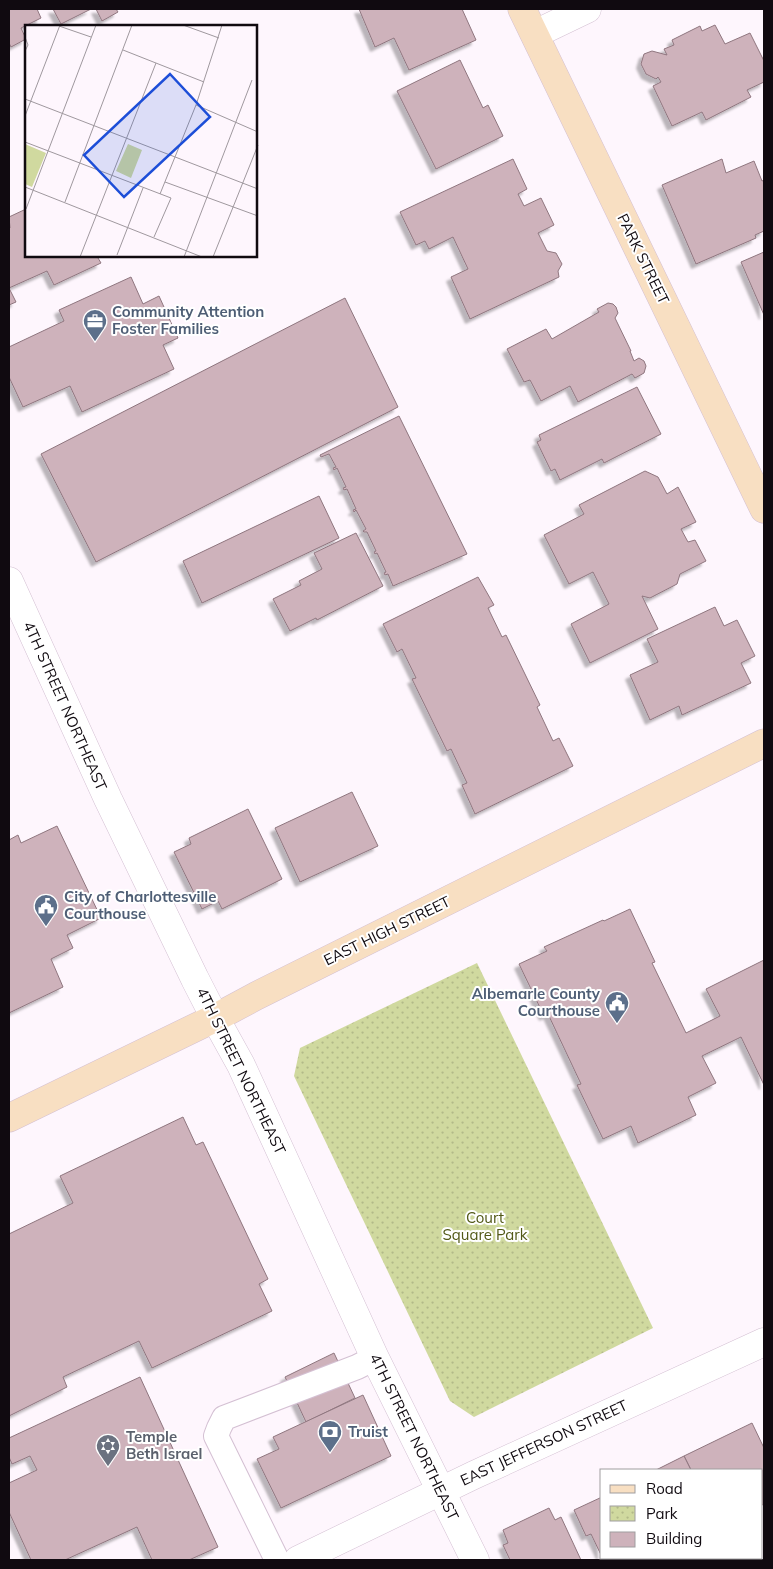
<svg xmlns="http://www.w3.org/2000/svg" width="773" height="1569" viewBox="0 0 773 1569" font-family="Mulish,sans-serif">
	<defs>
		<pattern id="park-dots" width="8" height="8" patternUnits="userSpaceOnUse" patternTransform="scale(1.25)"><rect width="8" height="8" fill="#d0d99f"/><path d="M2 2h.1M6 6h.1" fill="none" stroke="#b2b988" stroke-width="1.8" stroke-linecap="round"/></pattern>
		<filter id="shadow"><feDropShadow dx="-4.5" dy="4.5" stdDeviation="1" flood-color="#0004"/></filter>
	</defs>
	<rect width="100%" height="100%" fill="#fef6fd"/>
	<!-- park -->
	<polygon fill="url(#park-dots)" points="477,963 653,1328 474,1417 450,1401 294,1076 300,1048"/>
	<!-- building -->
	<g fill="#ceb2bb" stroke="#8f767f" filter="url(#shadow)">
		<polygon points="9,9 37,9 41,18 21,28 26,39 11,47 9,43"/>
		<polygon points="53,9 91,9 61,24"/>
		<polygon points="96,9 116,9 118,12 102,21"/>
		<polygon points="359,9 462,9 476,40 409,70 394,38 375,47"/>
		<polygon points="715,25 725,44 750,33 764,61 764,82 747,90 751,97 706,120 702,112 672,126 653,86 661,82 658,77 656,79 646,74 641,64 644,54 652,51 667,55 664,49 674,45 672,40 700,26 702,31"/>
		<polygon points="460,60 483,108 488,105 503,136 436,169 397,91"/>
		<polygon points="513,159 527,189 518,194 524,206 541,198 554,225 538,233 547,251 556,253 562,264 558,271 559,277 470,319 451,277 468,269 453,237 429,249 425,241 416,245 400,212"/>
		<polygon points="722,159 726,173 754,161 762,181 764,180 764,231 755,235 756,238 696,264 662,185"/>
		<polygon points="26,209 26,256 101,256 98,258 101,263 54,285 47,271 9,288 16,302 9,305 9,229 10,228 9,217"/>
		<polygon points="764,252 764,315 741,262"/>
		<polygon points="131,277 143,304 159,296 178,338 163,345 174,369 82,412 70,386 23,407 9,377 9,347 64,321 59,310"/>
		<polygon points="345,298 398,407 96,562 41,454"/>
		<polygon points="608,303 613,304 616,307 618,313 615,318 631,351 630,351 634,361 639,358 644,361 646,366 644,373 635,378 632,374 578,402 570,386 541,401 530,380 524,382 507,349 546,329 552,339 599,312 597,309"/>
		<polygon points="637,387 661,434 604,463 602,459 560,480 555,469 551,471 537,442 541,440 539,435"/>
		<polygon points="399,416 467,554 393,586 388,574 385,575 384,573 386,572 377,553 375,554 374,552 376,551 367,532 364,532 363,531 366,529 356,510 354,512 353,510 356,509 347,489 344,490 343,488 346,487 337,468 334,470 333,468 336,467 329,454 321,457 320,455"/>
		<polygon points="645,471 658,477 667,494 678,487 696,522 681,529 688,542 695,540 706,561 680,574 677,584 650,598 642,596 658,629 590,663 571,624 609,604 593,572 569,584 544,535 584,514 579,505"/>
		<polygon points="319,496 339,538 202,603 183,561"/>
		<polygon points="356,533 383,586 317,620 316,618 290,631 273,599 301,585 299,581 322,569 314,553"/>
		<polygon points="478,577 494,605 488,608 502,637 506,635 540,705 537,707 553,741 559,738 573,766 475,814 462,785 467,783 451,749 447,751 412,679 416,678 402,649 397,652 383,624"/>
		<polygon points="715,607 724,626 737,620 755,656 741,663 751,683 682,715 679,706 650,720 630,675 658,662 647,639"/>
		<polygon points="352,792 378,846 300,882 275,828"/>
		<polygon points="248,809 282,879 222,909 218,901 202,909 174,852 191,844 189,838"/>
		<polygon points="57,826 101,918 67,935 73,948 51,959 63,987 9,1013 9,840 18,835 21,843"/>
		<polygon points="630,909 655,962 652,963 686,1033 720,1016 706,989 764,960 764,1085 741,1037 702,1056 716,1083 688,1097 696,1115 638,1143 631,1126 603,1139 577,1085 581,1084 548,1014 544,1016 519,964 547,951 544,947 603,920 604,921"/>
		<polygon points="183,1117 196,1145 203,1142 268,1279 259,1284 272,1311 152,1368 139,1341 63,1377 67,1387 9,1416 9,1234 73,1203 60,1176"/>
		<polygon points="334,1353 355,1398 306,1422 285,1377"/>
		<polygon points="140,1377 218,1547 189,1560 152,1560 137,1527 65,1560 31,1560 9,1512 9,1483 37,1470 30,1456 12,1464 9,1457 9,1438"/>
		<polygon points="363,1395 391,1456 281,1508 257,1459 279,1449 273,1437"/>
		<polygon points="752,1423 764,1448 764,1504 762,1505 762,1470 691,1470 684,1456"/>
		<polygon points="684,1456 691,1470 656,1470"/>
		<polygon points="602,1497 602,1557 591,1534 586,1536 574,1510"/>
		<polygon points="549,1508 555,1520 561,1517 581,1560 510,1560 503,1545 508,1543 503,1530"/>
		<polygon points="602,1558 679,1558 680,1560 603,1560"/>
	</g>
	<g fill="none" stroke-linecap="round" stroke-linejoin="round">
		<!-- lane casing -->
		<g stroke="#d4c0d3" stroke-width="26">
			<polyline id="lane" points="277,1560 216,1436 219,1428 224,1418 357,1367 375,1358"/>
		</g>
		<!-- street casing -->
		<g stroke="#d4c0d3" stroke-width="29">
			<g id="street">
				<polyline points="535,34 587,9"/>
				<polyline points="9,581 108,799 195,979 215,1018 241,1065 375,1358 475,1560"/>
				<polyline points="298,1560 474,1475 764,1342"/>
			</g>
		</g>
		<!-- secondary casing -->
		<g stroke="#d4c0d3" stroke-width="29">
			<g id="secondary">
				<polyline points="522,9 764,509"/>
				<polyline points="9,1118 215,1018 256,996 764,743"/>
			</g>
		</g>
		<!-- lane -->
		<use href="#lane" stroke="#fff" stroke-width="24"/>
		<!-- street -->
		<use href="#street" stroke="#fff" stroke-width="28"/>
		<!-- secondary -->
		<use href="#secondary" stroke="#f8dfc2" stroke-width="28"/>
	</g>
	<!-- icons -->
	<defs>
		<g id="office-pin" transform="scale(1.25)"><path d="M0 17L-7.5 6A9.5 9.5 0 1 1 7.5 6Z" fill="#5c6f8a" stroke="#fff"/><path d="M-6-3h4V-5.5h4V-3h4V5H-6ZM-1-4.5V-3h2v-1.5ZM-6 0V1H6V0Z" fill="#fff"/></g>
		<g id="civic-pin" transform="scale(1.25)"><path d="M0 17L-7.5 6A9.5 9.5 0 1 1 7.5 6Z" fill="#5c6f8a" stroke="#fff"/><path d="M-.6-6.5H3V-4.5H.6V-3L4-1V1h2V6H-6V1h2V-1L-.6-3ZM-1.2 2.5V6h2.4V2.5Z" fill="#fff"/></g>
		<g id="bank-pin" transform="scale(1.25)"><path d="M0 17L-7.5 6A9.5 9.5 0 1 1 7.5 6Z" fill="#5c6f8a" stroke="#fff"/><path d="M-6-4H6V4H-6ZM0-2.3a2.3 2.3 0 1 0 0 4.6a2.3 2.3 0 1 0 0-4.6Z" fill="#fff"/></g>
		<g id="synagogue-pin" transform="scale(1.25)"><path d="M0 17L-7.5 6A9.5 9.5 0 1 1 7.5 6Z" fill="#6b7280" stroke="#fff"/><path d="M0-6.5L5.6 3.2H-5.6ZM0 6.5L5.6-3.2H-5.6Z" fill="#fff"/></g>
	</defs>
	<g fill-rule="evenodd">
		<use href="#office-pin" x="95" y="321"/>
		<use href="#civic-pin" x="46" y="906"/>
		<use href="#civic-pin" x="617" y="1003"/>
		<use href="#bank-pin" x="330" y="1432"/>
		<use href="#synagogue-pin" x="108" y="1446"/>
	</g>
	<g text-anchor="middle" stroke-width="4" stroke-linejoin="round" paint-order="stroke">
		<!-- street labels -->
		<g font-size="15" fill="#100a10" stroke="#fff">
			<text transform="translate(643 259) rotate(64)" y="5">PARK STREET</text>
			<text transform="translate(65 706) rotate(66)" y="5">4TH STREET NORTHEAST</text>
			<text transform="translate(387 931) rotate(-26)" y="5">EAST HIGH STREET</text>
			<text transform="translate(241 1071) rotate(64)" y="5">4TH STREET NORTHEAST</text>
			<text transform="translate(414 1437) rotate(64)" y="5">4TH STREET NORTHEAST</text>
			<text transform="translate(544 1443) rotate(-25)" y="5">EAST JEFFERSON STREET</text>
		</g>
		<!-- service labels -->
		<g font-size="15" font-weight="bold" fill="#4e5e75" stroke="#fff" text-anchor="start">
			<text x="112" y="317">Community Attention<tspan x="112" dy="17">Foster Families</tspan></text>
			<text x="64" y="902">City of Charlottesville<tspan x="64" dy="17">Courthouse</tspan></text>
			<text x="600" y="999" text-anchor="end">Albemarle County<tspan x="600" dy="17">Courthouse</tspan></text>
			<text x="348" y="1437">Truist</text>
		</g>
		<!-- park labels -->
		<g font-size="15" fill="#525917" stroke="#fff">
			<text x="485" y="1223">Court<tspan x="485" dy="17">Square Park</tspan></text>
		</g>
		<!-- worship labels -->
		<g font-size="15" font-weight="bold" fill="#5b616d" stroke="#fff" text-anchor="start">
			<text x="126" y="1442">Temple<tspan x="126" dy="17">Beth Israel</tspan></text>
		</g>
	</g>
	<!-- overview -->
	<g transform="translate(25 25)">
		<rect width="232" height="232" fill="#fef6fd"/>
		<path d="M0 119 21 128 7 162 0 159ZM103 119 117 125 106 153 91 146Z" fill="#d0d99f"/>
		<path fill="none" stroke="#9f989e" stroke-width="1" d="M158 0 194 13M34 1 66 12M0 12 3 20 0 26M98 25 179 57M0 74 233 164M171 80 233 107M0 91 35 0M0 117 146 173 129 212M140 157 233 191M0 162 177 232M135 169 171 80 197 0M40 177 107 0M1 184 71 0M92 230 118 163M55 232 131 38M159 232 227 55M188 232 233 120"/>
		<path fill="#1d4ed8" fill-opacity="0.15" stroke="#1d4ed8" stroke-width="2.5" d="M145 49 185 92 99 172 59 130Z"/>
		<rect width="232" height="232" fill="none" stroke="#100a10" stroke-width="2.5"/>
	</g>
	<!-- border -->
	<rect width="773" height="1569" fill="none" stroke="#100a10" stroke-width="20"/>
	<!-- legend -->
	<rect x="600" y="1469" width="162" height="90" fill="#ffffff" stroke="#9f9d9f"/>
	<rect x="610" y="1485" width="25" height="8" fill="#f8dfc2" stroke="#9f9d9f"/>
	<text x="646" y="1494" font-size="15" fill="#100a10">Road</text>
	<rect x="610" y="1506" width="25" height="15" fill="url(#park-dots)" stroke="#9f9d9f"/>
	<text x="646" y="1519" font-size="15" fill="#100a10">Park</text>
	<rect x="610" y="1532" width="25" height="15" fill="#ceb2bb" stroke="#9f9d9f"/>
	<text x="646" y="1544" font-size="15" fill="#100a10">Building</text>
</svg>
